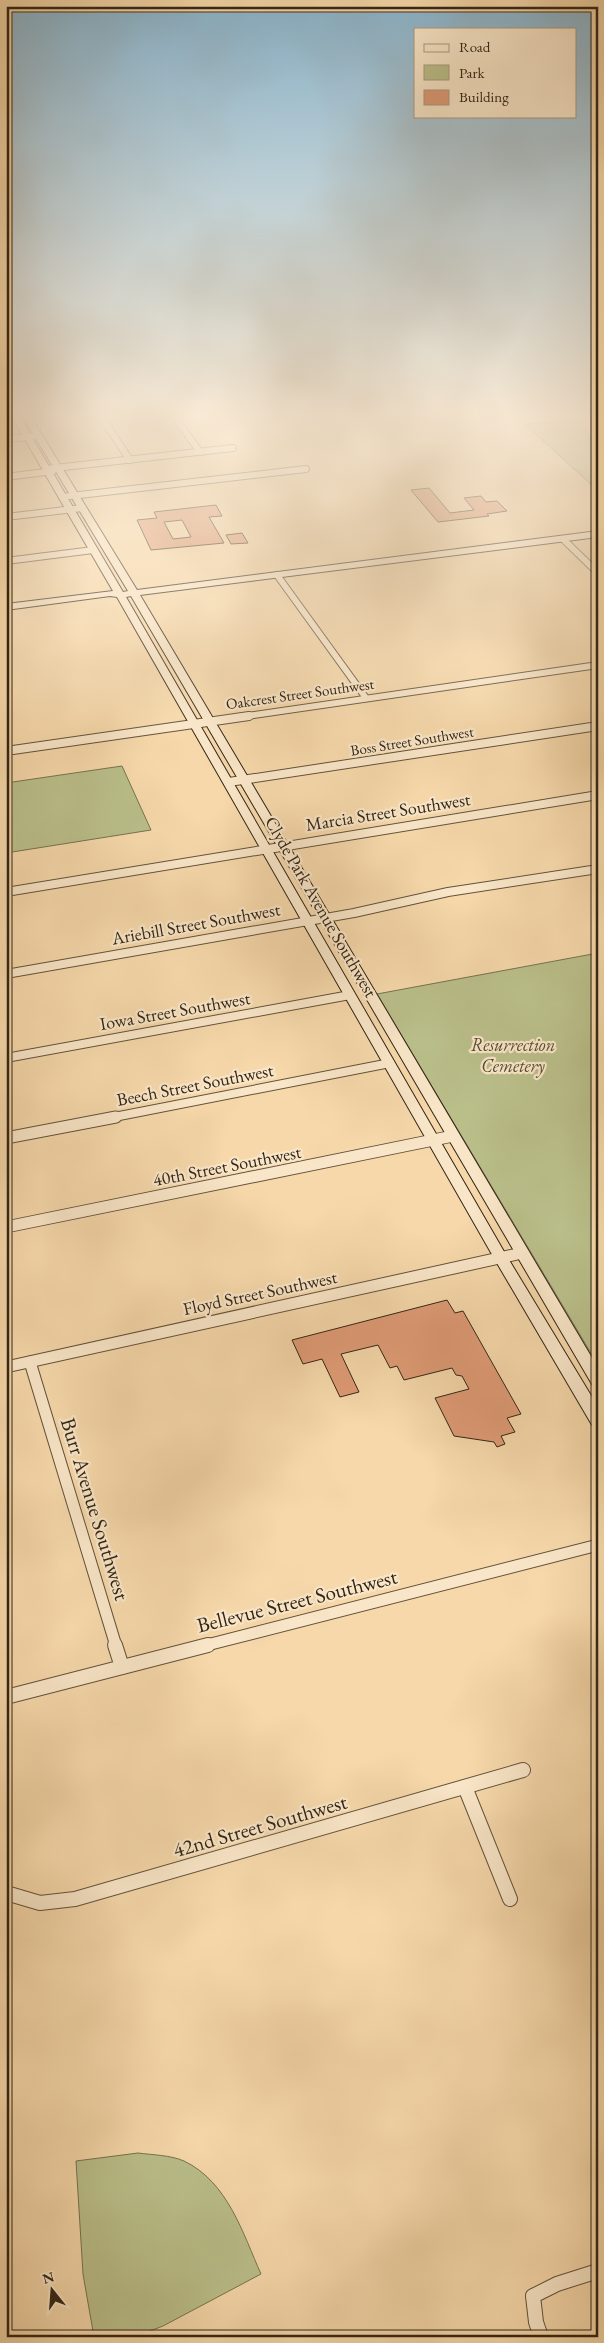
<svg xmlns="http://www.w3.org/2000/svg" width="604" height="2343" viewBox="0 0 604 2343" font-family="'EB Garamond',serif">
	<rect width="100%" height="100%" fill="#f6d8aa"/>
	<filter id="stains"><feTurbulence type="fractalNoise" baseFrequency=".004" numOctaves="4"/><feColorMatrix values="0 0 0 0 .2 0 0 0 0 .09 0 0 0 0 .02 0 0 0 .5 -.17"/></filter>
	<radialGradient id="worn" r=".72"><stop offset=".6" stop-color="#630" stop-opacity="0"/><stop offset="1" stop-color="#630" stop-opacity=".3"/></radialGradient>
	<!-- green -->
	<g fill="#babf8a" stroke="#767250">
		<polygon points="580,420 598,451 598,491 525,424"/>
		<polygon points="122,766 151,830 6,853 6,783"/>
		<polygon points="598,953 598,1365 377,994"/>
		<path d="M138 2153C153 2155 170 2155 184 2161 228 2182 243 2234 261 2274L163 2326 134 2337H94L83 2274 76 2161Z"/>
	</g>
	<!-- building -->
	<g fill="#df9b76" stroke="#322516" fill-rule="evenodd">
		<polygon points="429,488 450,513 474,510 464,498 481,496 486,502 497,501 507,511 487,514 489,516 438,522 411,490"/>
		<path d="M216 505 222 516 209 517 224 543 151 550 137 520 157 518 154 512ZM182 520 191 537 173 539 164 522Z"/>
		<polygon points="242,533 248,543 231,544 226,535"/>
		<polygon points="447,1300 455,1313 463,1311 521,1414 507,1418 515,1432 501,1436 505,1444 497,1447 494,1442 454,1436 435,1398 469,1389 462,1376 456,1375 452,1368 404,1380 397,1366 390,1368 378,1345 341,1354 359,1392 340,1397 322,1359 303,1364 292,1340"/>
	</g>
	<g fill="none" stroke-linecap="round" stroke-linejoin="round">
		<!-- street-far3 casing -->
		<g stroke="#63523b" stroke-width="8">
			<g id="street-far3">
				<polyline points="98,412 130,460"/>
				<polyline points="171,412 200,452"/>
				<polyline points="255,412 257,414 273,412"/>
				<polyline points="6,439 38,436"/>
				<polyline points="46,469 233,448"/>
				<polyline points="6,477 53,471"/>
				<polyline points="62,497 306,469"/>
				<polyline points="6,517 82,508"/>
				<polyline points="563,539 598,573"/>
				<polyline points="6,561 93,550"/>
				<polyline points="277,575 366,698"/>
				<polyline points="240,717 598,665"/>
			</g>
		</g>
		<!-- street-far2 casing -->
		<g stroke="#63523b" stroke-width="10">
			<g id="street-far2">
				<polyline points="6,751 249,716"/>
				<polyline points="229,782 598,726"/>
				<polyline points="6,892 598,795"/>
				<polyline points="6,974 354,913 448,892 598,869"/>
				<polyline points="6,1058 350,995"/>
				<polyline points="109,1118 390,1063"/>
			</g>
		</g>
		<!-- street-far1 casing -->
		<g stroke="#63523b" stroke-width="13">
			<g id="street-far1">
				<polyline points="6,1138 116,1117"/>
				<polyline points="6,1227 453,1136"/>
				<polyline points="30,1362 116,1646"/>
				<polyline points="6,1367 522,1253"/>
				<polyline points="203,1646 598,1545"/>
			</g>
		</g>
		<!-- street casing -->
		<g stroke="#63523b" stroke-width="16">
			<g id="street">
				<polyline points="115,1645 122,1667"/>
				<polyline points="6,1697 208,1645"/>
				<polyline points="465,1787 510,1899"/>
				<polyline points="6,1893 40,1903 75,1899 523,1770"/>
				<polyline points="541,2337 536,2322 533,2296 557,2284 598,2271"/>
			</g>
		</g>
		<!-- secondary casing -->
		<g stroke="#322516" stroke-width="2">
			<polygon id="secondary" points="9,412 17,412 123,592 128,591 20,412 28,412 137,590 598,531 598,537 140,595 598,1368 598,1388 593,1386 131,596 126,597 506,1255 598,1407 598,1427 592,1425 494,1258 117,597 110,596 6,610 6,604 113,591"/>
		</g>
		<!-- highway casing -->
		<g stroke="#322516" stroke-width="1">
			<polygon id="highway" points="585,412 596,412 598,415 598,424"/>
		</g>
		<!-- street-far3 -->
		<use href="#street-far3" stroke="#f9e6c8" stroke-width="6"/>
		<!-- street-far2 -->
		<use href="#street-far2" stroke="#f9e6c8" stroke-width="8"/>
		<!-- street-far1 -->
		<use href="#street-far1" stroke="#f9e6c8" stroke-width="11"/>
		<!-- street -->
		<use href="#street" stroke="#f9e6c8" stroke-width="14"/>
		<!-- secondary -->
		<use href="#secondary" fill="#f9e6c8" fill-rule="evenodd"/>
		<!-- highway -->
		<use href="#highway" fill="#f6d8aa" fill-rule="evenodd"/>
	</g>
	<!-- sky -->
	<linearGradient id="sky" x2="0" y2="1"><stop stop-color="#8ab6d0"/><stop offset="0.56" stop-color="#fbedd9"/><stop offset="1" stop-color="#fbedd9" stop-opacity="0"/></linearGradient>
	<rect width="604" height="740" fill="url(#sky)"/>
	<g text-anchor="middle" stroke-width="4.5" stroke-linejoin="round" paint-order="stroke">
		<!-- far-street labels -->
		<g font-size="15" fill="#322516" stroke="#f9e6c8">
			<text transform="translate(300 694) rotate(-8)" y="5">Oakcrest Street Southwest</text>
			<text transform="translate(412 741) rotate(-9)" y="5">Boss Street Southwest</text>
		</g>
		<!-- street labels -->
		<g font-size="18" fill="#322516" stroke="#f9e6c8">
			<text transform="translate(388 812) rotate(-9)" y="6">Marcia Street Southwest</text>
			<text transform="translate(321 907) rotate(60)" y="6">Clyde Park Avenue Southwest</text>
			<text transform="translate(196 924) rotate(-10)" y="6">Ariebill Street Southwest</text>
			<text transform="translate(175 1011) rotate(-10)" y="6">Iowa Street Southwest</text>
			<text transform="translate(195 1085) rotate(-11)" y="6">Beech Street Southwest</text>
			<text transform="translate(227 1166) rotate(-11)" y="6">40th Street Southwest</text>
			<text transform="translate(260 1293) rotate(-12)" y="6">Floyd Street Southwest</text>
		</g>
		<!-- park labels -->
		<g font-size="18" font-style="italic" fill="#544c33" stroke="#f9e6c8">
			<text x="513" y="1051">Resurrection<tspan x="513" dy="21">Cemetery</tspan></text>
		</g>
		<!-- near-street labels -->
		<g font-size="21" fill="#322516" stroke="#f9e6c8">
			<text transform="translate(95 1509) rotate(73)" y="7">Burr Avenue Southwest</text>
			<text transform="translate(297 1601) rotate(-14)" y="7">Bellevue Street Southwest</text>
			<text transform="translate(260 1826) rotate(-16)" y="7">42nd Street Southwest</text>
		</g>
	</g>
	<!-- margin -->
	<rect width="604" height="2343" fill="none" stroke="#f6d8aa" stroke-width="25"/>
	<rect x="8" y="8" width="589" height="2328" fill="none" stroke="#322516" stroke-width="2.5"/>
	<rect x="12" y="12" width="579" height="2318" fill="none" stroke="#322516"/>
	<!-- legend -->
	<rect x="414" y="28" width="162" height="90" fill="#f9e6c8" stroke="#a99981"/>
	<rect x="424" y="44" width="25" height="8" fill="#f9e6c8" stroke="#a99981"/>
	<text x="459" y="52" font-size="15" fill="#322516">Road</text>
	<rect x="424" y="65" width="25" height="15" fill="#babf8a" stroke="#a99981"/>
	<text x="459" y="78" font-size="15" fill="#322516">Park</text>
	<rect x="424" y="90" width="25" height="15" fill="#df9b76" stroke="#a99981"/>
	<text x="459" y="102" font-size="15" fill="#322516">Building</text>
	<!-- north arrow -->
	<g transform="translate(52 2290) rotate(343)" stroke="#f9e6c8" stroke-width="4" paint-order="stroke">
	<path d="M0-4L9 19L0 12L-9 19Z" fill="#322516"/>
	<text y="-8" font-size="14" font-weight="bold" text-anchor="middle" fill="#322516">N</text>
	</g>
	<rect width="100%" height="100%" filter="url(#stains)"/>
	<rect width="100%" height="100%" fill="url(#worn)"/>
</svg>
